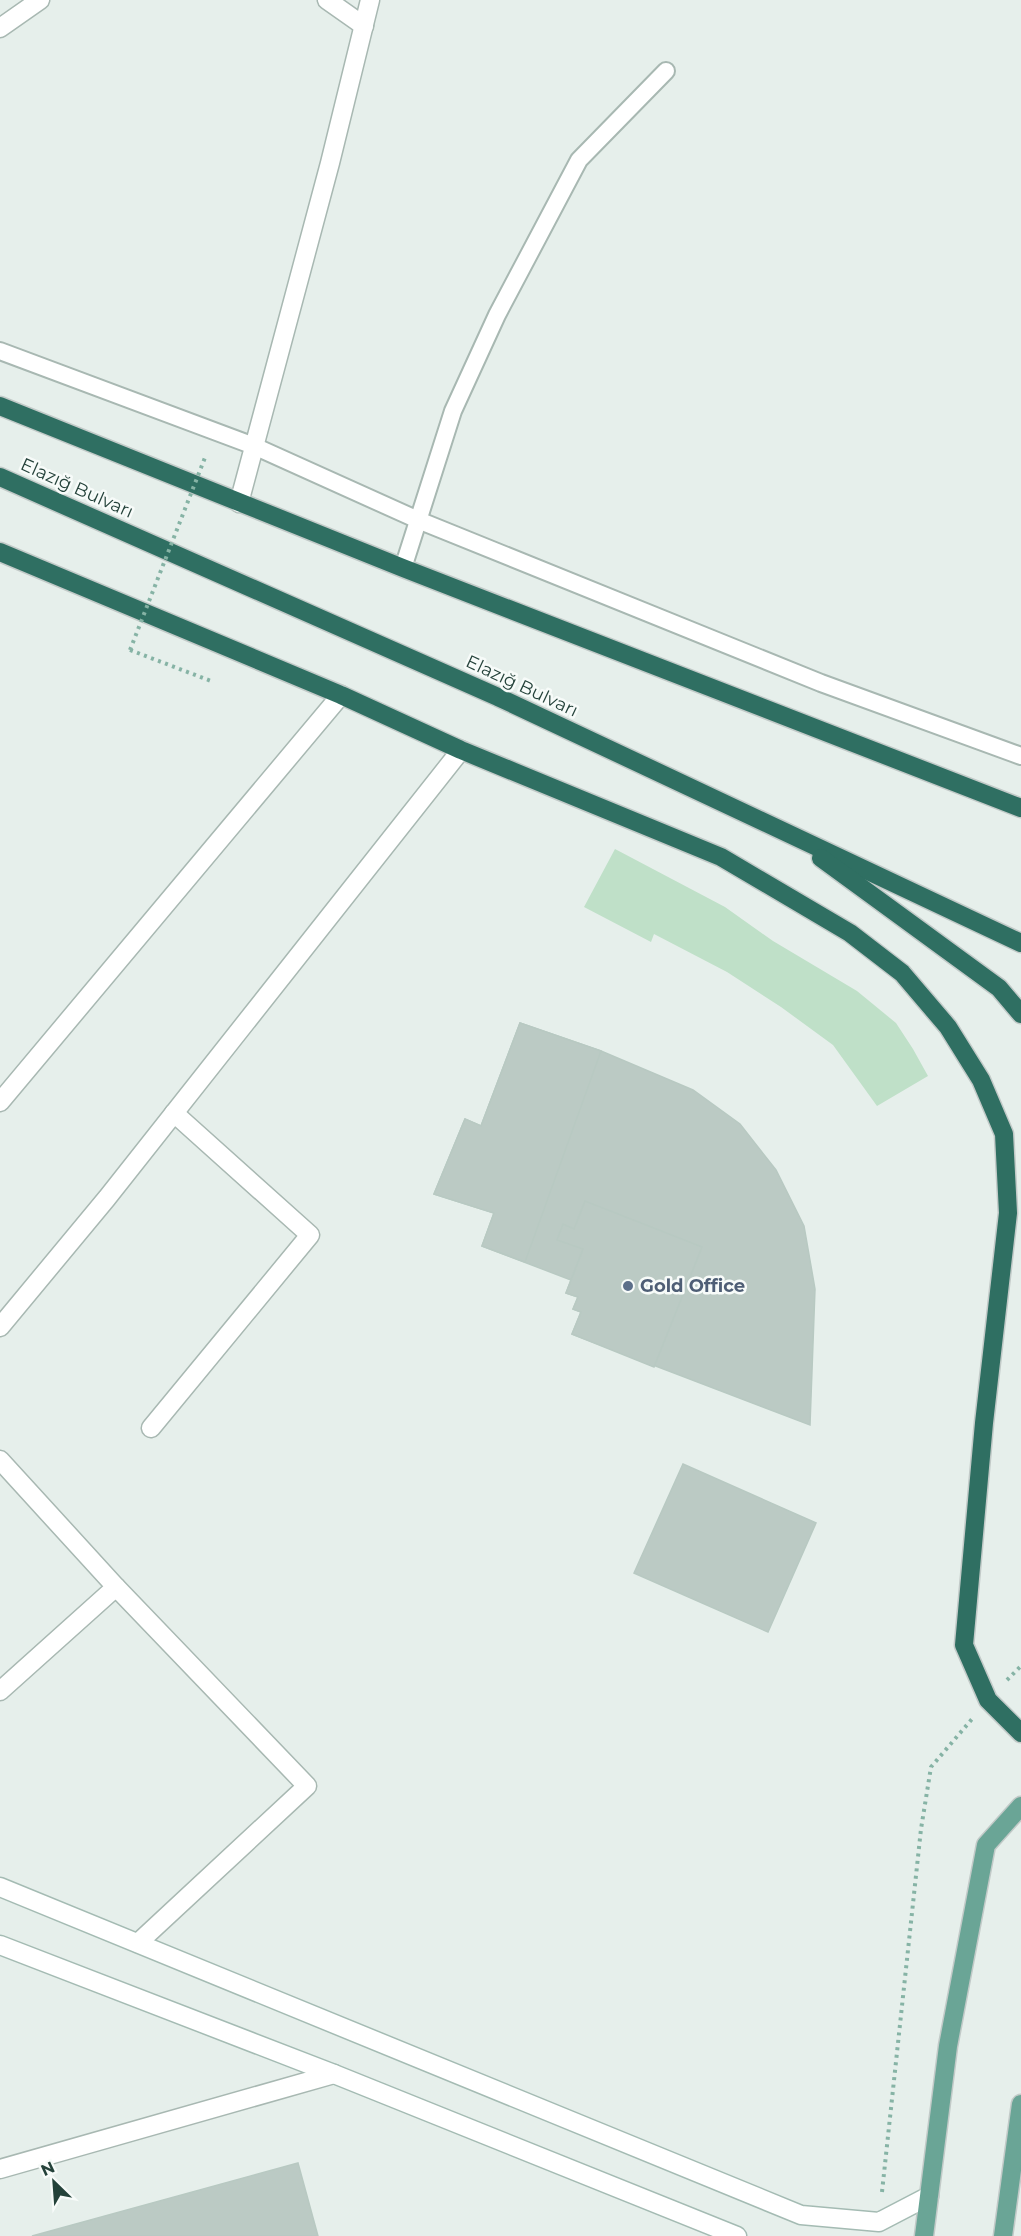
<svg xmlns="http://www.w3.org/2000/svg" width="1021" height="2236" viewBox="0 0 1021 2236" font-family="Montserrat,sans-serif">
	<rect width="100%" height="100%" fill="#e6efeb"/>
	<!-- grass -->
	<polygon fill="#bfe0c8" points="615,849 725,907 773,941 857,991 896,1023 913,1049 928,1076 877,1106 833,1045 781,1007 727,972 654,934 651,942 584,907"/>
	<!-- building -->
	<g fill="#bbcac4" stroke="#b8c9c2" stroke-width="1.5">
		<polygon points="520,1023 601,1051 693,1090 740,1124 776,1170 804,1226 815,1289 810,1425 572,1334 581,1312 573,1309 578,1297 566,1293 571,1280 482,1246 494,1213 434,1194 465,1119 481,1126"/>
		<polygon points="520,1023 601,1051 525,1262 482,1246 494,1213 434,1194 465,1119 481,1126"/>
		<polygon points="585,1201 702,1247 654,1367 572,1334 581,1312 573,1309 578,1297 566,1293 583,1249 557,1240 563,1224 574,1229"/>
		<polygon points="683,1464 816,1523 768,1632 634,1573"/>
		<polygon points="298,2163 318,2236 32,2236"/>
	</g>
	<g fill="none" stroke-linecap="round" stroke-linejoin="round">
		<!-- lane casing -->
		<g stroke="#a8b8b2" stroke-width="20">
			<g id="lane">
				<polyline points="0,351 254,446 418,520 821,683 1021,756"/>
				<polyline points="403,568 453,411 497,315 579,160 666,71"/>
			</g>
		</g>
		<!-- street casing -->
		<g stroke="#a8b8b2" stroke-width="21">
			<g id="street">
				<polyline points="327,0 364,26"/>
				<polyline points="0,28 40,0"/>
				<polyline points="239,503 330,163 370,0"/>
				<polyline points="0,1102 341,695"/>
				<polyline points="0,1327 107,1198 461,750"/>
				<polyline points="151,1428 310,1235 174,1113"/>
				<polyline points="0,1460 116,1587 0,1691"/>
				<polyline points="116,1587 307,1786 138,1943"/>
				<polyline points="0,2169 334,2074"/>
			</g>
		</g>
		<!-- secondary casing -->
		<g stroke="#a4bbb3" stroke-width="21">
			<g id="secondary">
				<polyline points="0,1887 801,2215 879,2222 929,2196"/>
				<polyline points="0,1945 334,2074 737,2236"/>
			</g>
		</g>
		<!-- primary casing -->
		<g stroke="#c2cac8" stroke-width="21">
			<g id="primary">
				<polyline points="924,2236 948,2046 986,1845 1021,1806"/>
				<polyline points="1003,2236 1021,2104"/>
			</g>
		</g>
		<!-- highway casing -->
		<g stroke="#c2cac8" stroke-width="21">
			<g id="highway">
				<polyline points="0,406 403,568 1021,808"/>
				<polyline points="0,477 498,697 1021,943"/>
				<polyline points="0,552 341,695 461,750 721,857 850,933 902,973 948,1027 981,1080 1004,1134 1008,1213 984,1423 964,1645 988,1700 1021,1733"/>
				<polyline points="821,858 999,988 1021,1014"/>
			</g>
		</g>
		<!-- path -->
		<g stroke="#86b3a5" stroke-width="4" stroke-dasharray="3 4.5" stroke-linecap="butt">
			<polyline points="130,650 211,681"/>
			<polyline points="1007,1680 1021,1666"/>
			<polyline points="882,2192 921,1829 931,1767 972,1719"/>
		</g>
		<!-- lane -->
		<use href="#lane" stroke="#fff" stroke-width="16"/>
		<!-- street -->
		<use href="#street" stroke="#fff" stroke-width="18"/>
		<!-- secondary -->
		<use href="#secondary" stroke="#fff" stroke-width="18"/>
		<!-- primary -->
		<use href="#primary" stroke="#6aa596" stroke-width="18"/>
		<!-- highway -->
		<use href="#highway" stroke="#2f6f62" stroke-width="18"/>
		<!-- path-bridge -->
		<polyline stroke="#86b3a5" stroke-width="4" stroke-dasharray="3 4.5" stroke-linecap="butt" points="130,650 206,455"/>
	</g>
	<!-- markers -->
	<circle fill="#5c6f8a" stroke="#f7fbf9" stroke-width="2" cx="628" cy="1286" r="6"/>
	<g text-anchor="middle" stroke-width="5" stroke-linejoin="round" paint-order="stroke">
		<!-- street labels -->
		<g font-size="18" fill="#24423a" stroke="#f7fbf9">
			<text transform="translate(77 488) rotate(24)" y="6">Elazığ Bulvarı</text>
			<text transform="translate(522 686) rotate(25)" y="6">Elazığ Bulvarı</text>
		</g>
		<!-- service labels -->
		<g font-size="18" font-weight="bold" fill="#4e5e75" stroke="#f7fbf9" text-anchor="start">
			<text x="640" y="1292">Gold Office</text>
		</g>
	</g>
	<!-- north arrow -->
	<g transform="translate(54 2182) rotate(335)" stroke="#f7fbf9" stroke-width="4.5" paint-order="stroke">
	<path d="M0-4.5L10 22L0 15L-10 22Z" fill="#24423a"/>
	<text y="-9" font-size="16" font-weight="bold" text-anchor="middle" fill="#24423a">N</text>
	</g>
</svg>
